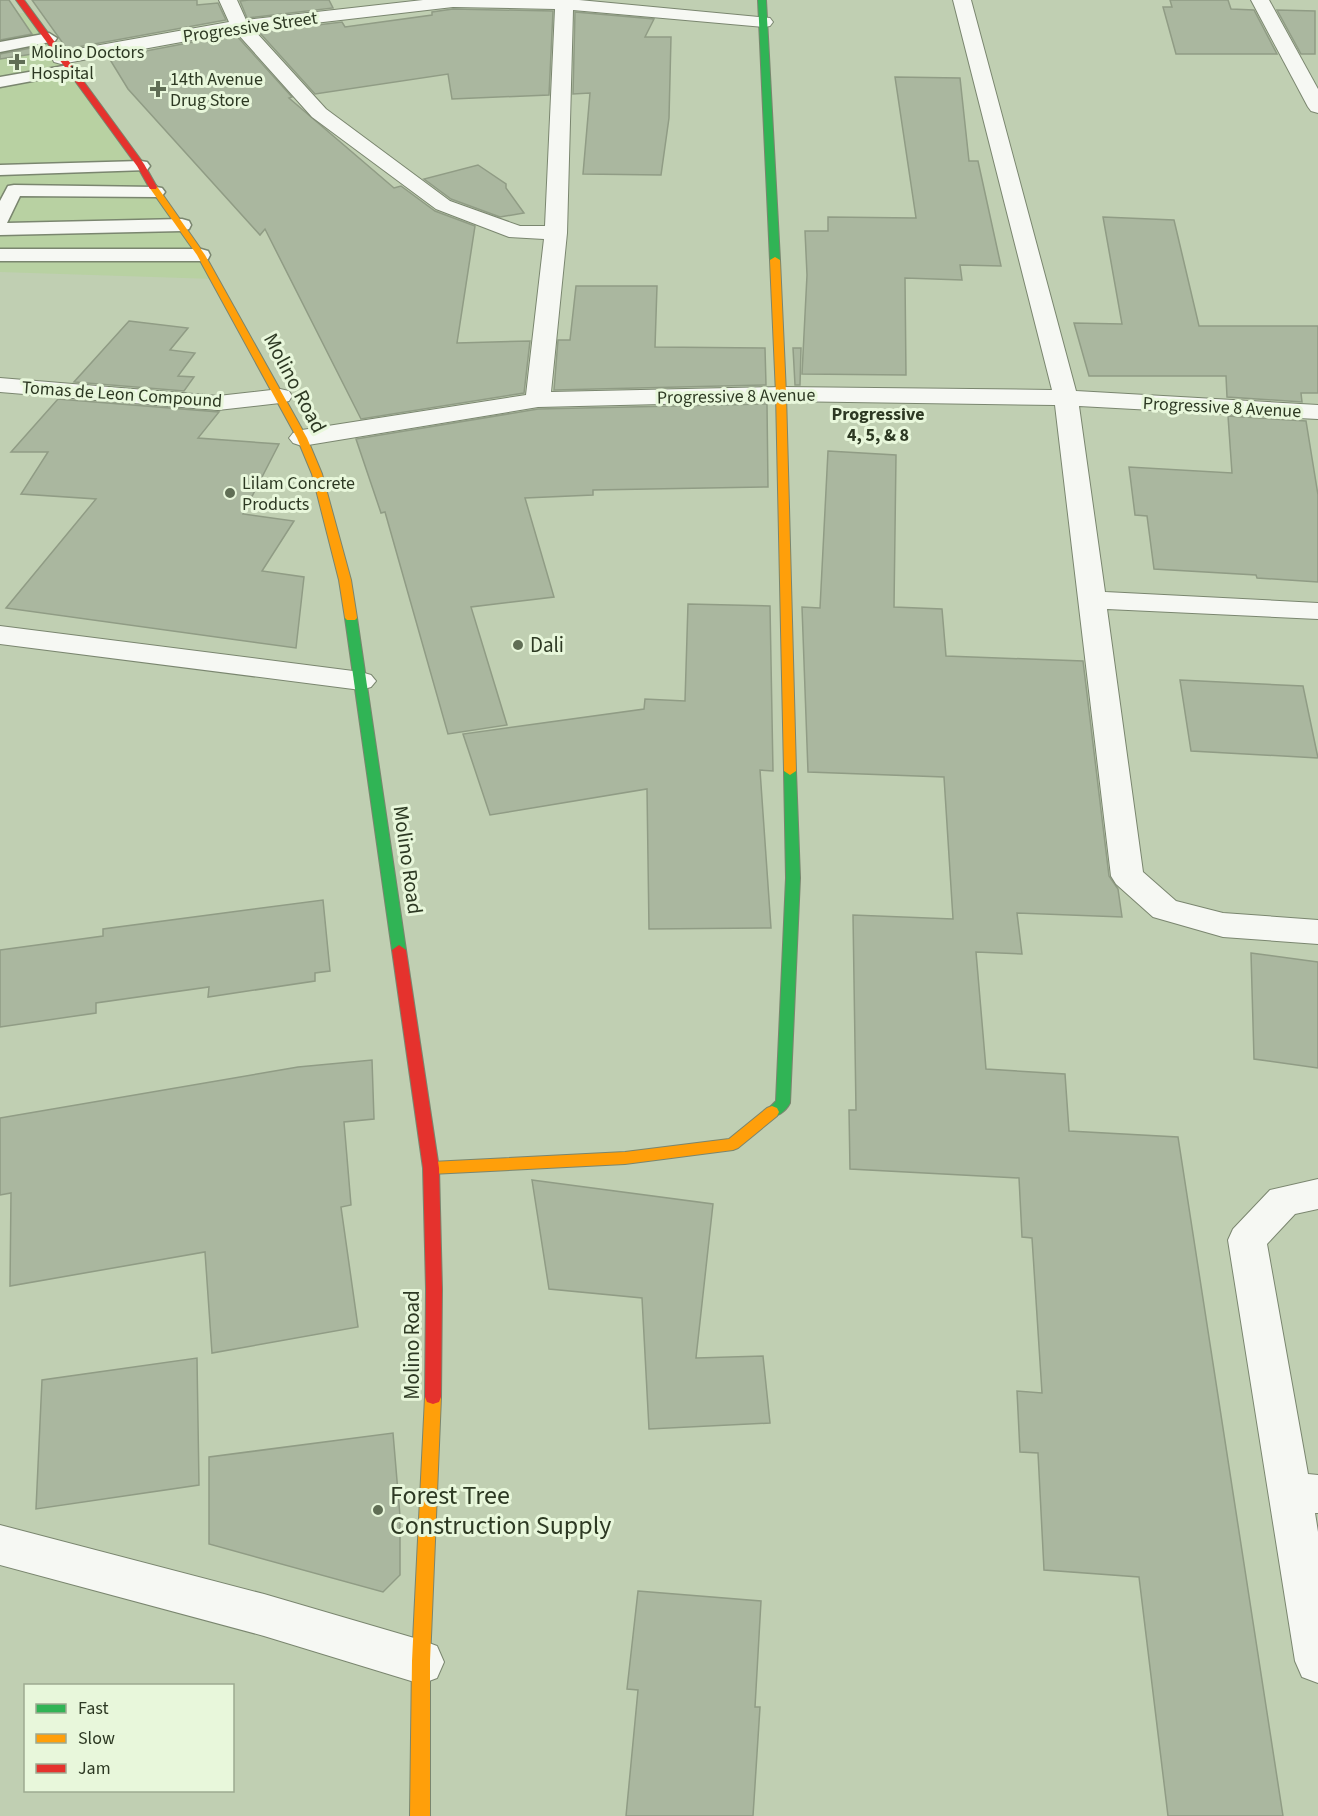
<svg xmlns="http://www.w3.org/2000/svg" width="1318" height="1816" viewBox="0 0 1318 1816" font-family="'Source Sans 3',sans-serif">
	<rect width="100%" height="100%" fill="#c0cfb2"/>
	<!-- built -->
	<polygon fill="#b8d1a2" points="29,12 214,279 0,272 0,16"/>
	<!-- building -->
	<g fill="#aab79f" stroke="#909c85" stroke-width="1.5">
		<polygon points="0,0 9,0 32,34 0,40"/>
		<polygon points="32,0 197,0 197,5 218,3 226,20 67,49"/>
		<polygon points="249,0 329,0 333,8 247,18 240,1"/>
		<polygon points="1170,0 1228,0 1231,9 1254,10 1277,54 1176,54 1163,7 1172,7"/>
		<polygon points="453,9 553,11 549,95 452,99 448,74 315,94 259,32 342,22 345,27 432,15 432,12"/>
		<polygon points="1277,10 1315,11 1315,54 1301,54"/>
		<polygon points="575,12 654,19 645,37 671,37 669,118 661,175 583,174 590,93 573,94"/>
		<polygon points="235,34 292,97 289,98 394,188 401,186 435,211 475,226 457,343 530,341 524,393 361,419 265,229 260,235 128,89 109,58"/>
		<polygon points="41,46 46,52 0,59 0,54"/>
		<polygon points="895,77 960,78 969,161 978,161 1001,266 960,265 962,280 905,278 906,375 802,374 807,275 805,231 828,231 828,217 916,218"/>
		<polygon points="478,165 506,184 506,188 524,213 500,217 451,199 424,179"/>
		<polygon points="1103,217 1174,220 1199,326 1318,326 1318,393 1301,393 1302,402 1227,397 1226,376 1089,376 1074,323 1122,324"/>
		<polygon points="576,286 657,286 655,347 765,348 766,385 554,390 558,340 570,340"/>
		<polygon points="129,321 188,328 170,350 195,353 178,376 194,377 184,391 74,382"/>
		<polygon points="793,348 801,348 800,385 795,385"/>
		<polygon points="58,399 219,412 198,438 279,444 243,514 294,521 262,571 304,577 296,648 6,608 96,499 21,494 48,452 11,452"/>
		<polygon points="767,404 768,487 593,490 593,495 525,498 554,597 471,607 507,725 448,734 385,512 381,513 356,439 538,409"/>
		<polygon points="1228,416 1306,421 1318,495 1318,582 1257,578 1256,575 1154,569 1147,516 1135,515 1129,467 1232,473"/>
		<polygon points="828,451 896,455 894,607 942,609 946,656 1083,661 1109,876 1118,889 1122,917 1017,913 1022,954 976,952 986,1069 1065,1074 1069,1131 1178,1137 1283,1816 1168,1816 1139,1577 1044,1570 1038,1453 1020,1452 1017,1391 1042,1393 1032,1238 1022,1237 1019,1178 850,1169 849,1110 856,1110 853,915 953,919 944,777 808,772 802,607 820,608"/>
		<polygon points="688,604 770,606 773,771 760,770 771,928 649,929 647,789 490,815 463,734 644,709 645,699 685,701"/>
		<polygon points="1180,680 1303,686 1318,758 1191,751"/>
		<polygon points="323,900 330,971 315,973 315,981 208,997 209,987 96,1003 96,1013 0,1027 0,950 103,936 103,929"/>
		<polygon points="1251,953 1318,962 1318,1068 1254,1059"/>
		<polygon points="372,1060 374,1119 344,1122 351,1205 341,1207 358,1327 212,1353 205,1252 10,1286 11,1193 0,1195 0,1118 298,1067"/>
		<polygon points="532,1180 713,1204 696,1358 763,1356 770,1423 649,1429 642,1298 549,1289"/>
		<polygon points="197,1358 199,1485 36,1509 42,1380"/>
		<polygon points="393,1433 400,1516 400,1575 383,1592 209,1544 209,1457"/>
		<polygon points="638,1591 761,1601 755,1707 760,1707 753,1816 626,1816 638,1690 627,1689"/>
	</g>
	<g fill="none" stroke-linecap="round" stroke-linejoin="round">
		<!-- lane casing -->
		<g stroke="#7a866f" stroke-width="3">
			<g id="lane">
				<polygon points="49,33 57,38 55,41 0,52 0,42"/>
				<polygon points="69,65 75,67 77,70 75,73 0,87 0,77"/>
				<polygon points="141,161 147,162 150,166 147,170 0,175 0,165"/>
				<polygon points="14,185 156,187 162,188 165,192 162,196 156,197 20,196 7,223 182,219 189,221 191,225 189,229 182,231 0,235 0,201 8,186"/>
				<polygon points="0,249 201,249 208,251 210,255 208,259 201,261 0,261"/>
			</g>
		</g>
		<!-- street casing -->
		<g stroke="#7a866f" stroke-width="2">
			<g id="street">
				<path d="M219 0H237L246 20 423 0H579L770 18 773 22 770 26 764 27 573 10 567 233 551 392 781 387 1052 390 953 0H971L1076 391 1318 405V419L1079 406 1105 592 1318 603V619L1107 609 1143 872 1176 901 1223 913 1318 920V944L1223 937 1153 917 1116 884 1111 876 1055 405 781 401 538 407 302 446 293 443 289 438 293 433 302 430 526 395 544 239 509 237 436 209 312 117 236 32 61 64 54 62 52 58 54 54 61 52 229 22ZM453 7 555 9 545 226H520L450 201 326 109 254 30Z"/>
				<polygon points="1251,0 1269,0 1318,89 1318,113 1311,111 1308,107"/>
				<polygon points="0,378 218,396 280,389 289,391 292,396 289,401 280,403 218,410 0,392"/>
				<polygon points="0,626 361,672 371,675 376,681 371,687 361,690 0,644"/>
				<polygon points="1318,1179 1318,1209 1295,1214 1267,1244 1308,1474 1318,1475 1318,1513 1315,1513 1318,1532 1318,1683 1302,1677 1295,1661 1228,1240 1233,1229 1270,1190"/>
				<polygon points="0,1525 264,1594 421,1640 437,1646 444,1662 437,1678 421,1684 264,1636 0,1565"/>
			</g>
		</g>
		<!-- fast casing -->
		<g stroke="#7a866f" stroke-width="2">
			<g id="fast">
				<polygon points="758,0 766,0 780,260 775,263 770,260"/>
				<polygon points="351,615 357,618 406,950 399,955 392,950 345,618"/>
				<path d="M790 767 796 771 800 878 790 1103C786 1111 776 1119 767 1116L765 1112 776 1101 786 878 784 771Z"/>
			</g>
		</g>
		<!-- slow casing -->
		<g stroke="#7a866f" stroke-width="2">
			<g id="slow">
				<polygon points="150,185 156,185 205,255 307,438 322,474 351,580 357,618 355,620 347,620 345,618 339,580 312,474 297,438 197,255 149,187"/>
				<polygon points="775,257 780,260 786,394 796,771 790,775 784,771 776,394 770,260"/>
				<polygon points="772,1106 777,1108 779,1112 777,1116 738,1148 733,1150 625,1164 431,1174 426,1172 423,1168 426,1164 431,1162 625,1152 729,1139 767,1108"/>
				<polygon points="433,1390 439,1392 441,1397 430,1661 430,1816 410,1816 412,1661 425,1397 427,1392"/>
			</g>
		</g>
		<!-- jam casing -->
		<g stroke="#7a866f" stroke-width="2">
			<g id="jam">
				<polygon points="16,0 24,0 144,164 157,187 156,189 150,189 137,166"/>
				<polygon points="399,945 406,950 439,1168 442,1289 441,1397 439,1402 433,1404 427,1402 425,1397 426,1289 423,1168 392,950"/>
			</g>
		</g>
		<!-- lane -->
		<use href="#lane" fill="#f6f8f3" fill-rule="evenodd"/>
		<!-- street -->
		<use href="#street" fill="#f6f8f3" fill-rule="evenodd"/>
		<!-- fast -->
		<use href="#fast" fill="#30b455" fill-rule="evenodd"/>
		<!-- slow -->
		<use href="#slow" fill="#ff9f0a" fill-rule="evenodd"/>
		<!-- jam -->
		<use href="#jam" fill="#e5322d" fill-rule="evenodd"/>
	</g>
	<!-- markers -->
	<g fill="#606e55" stroke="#e8f7db" stroke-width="2">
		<path d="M14 53h6v6h6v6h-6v6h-6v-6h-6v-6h6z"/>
		<path d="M155 80h6v6h6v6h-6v6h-6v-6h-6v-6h6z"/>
		<circle cx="230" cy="493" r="6"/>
		<circle cx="518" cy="645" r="6"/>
		<circle cx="378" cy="1510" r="6"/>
	</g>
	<g text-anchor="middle" stroke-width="6" stroke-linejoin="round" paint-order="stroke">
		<!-- far-street labels -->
		<g font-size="18" fill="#2d3923" stroke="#e8f7db">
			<text transform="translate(250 27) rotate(-8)" y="6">Progressive Street</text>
			<text transform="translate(122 394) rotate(4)" y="6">Tomas de Leon Compound</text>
			<text transform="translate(736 396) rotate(-1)" y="6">Progressive 8 Avenue</text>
			<text transform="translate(1222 407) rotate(3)" y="6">Progressive 8 Avenue</text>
		</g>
		<!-- far-poi labels -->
		<g font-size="18" fill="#2d3923" stroke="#e8f7db" text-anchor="start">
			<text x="31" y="58">Molino Doctors<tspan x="31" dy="21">Hospital</tspan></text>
			<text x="170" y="85">14th Avenue<tspan x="170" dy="21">Drug Store</tspan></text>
			<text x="242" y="489">Lilam Concrete<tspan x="242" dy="21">Products</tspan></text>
		</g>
		<!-- far-neighbourhood labels -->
		<g font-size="18" font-weight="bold" fill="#2d3923" stroke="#e8f7db">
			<text x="878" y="420">Progressive<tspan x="878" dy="21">4, 5, &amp; 8</tspan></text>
		</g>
		<!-- street labels -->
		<g font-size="21" fill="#2d3923" stroke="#e8f7db">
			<text transform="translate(295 383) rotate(62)" y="7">Molino Road</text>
			<text transform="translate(408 860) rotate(82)" y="7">Molino Road</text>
			<text transform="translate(412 1345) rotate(-90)" y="7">Molino Road</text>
		</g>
		<!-- poi labels -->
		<g font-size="21" fill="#2d3923" stroke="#e8f7db" text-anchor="start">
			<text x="530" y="652">Dali</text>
		</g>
		<!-- near-poi labels -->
		<g font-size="26" fill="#2d3923" stroke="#e8f7db" text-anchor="start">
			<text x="390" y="1504">Forest Tree<tspan x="390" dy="30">Construction Supply</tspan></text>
		</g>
	</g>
	<!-- legend -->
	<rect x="24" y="1684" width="210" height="108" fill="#e8f7db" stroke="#9dab91" stroke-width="1.5"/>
	<rect x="36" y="1704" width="30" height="9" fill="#30b455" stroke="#9dab91" stroke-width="1.5"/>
	<text x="78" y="1714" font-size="18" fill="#2d3923">Fast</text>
	<rect x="36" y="1734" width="30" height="9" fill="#ff9f0a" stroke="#9dab91" stroke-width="1.5"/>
	<text x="78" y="1744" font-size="18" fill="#2d3923">Slow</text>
	<rect x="36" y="1764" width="30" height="9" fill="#e5322d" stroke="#9dab91" stroke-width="1.5"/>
	<text x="78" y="1774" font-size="18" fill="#2d3923">Jam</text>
</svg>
